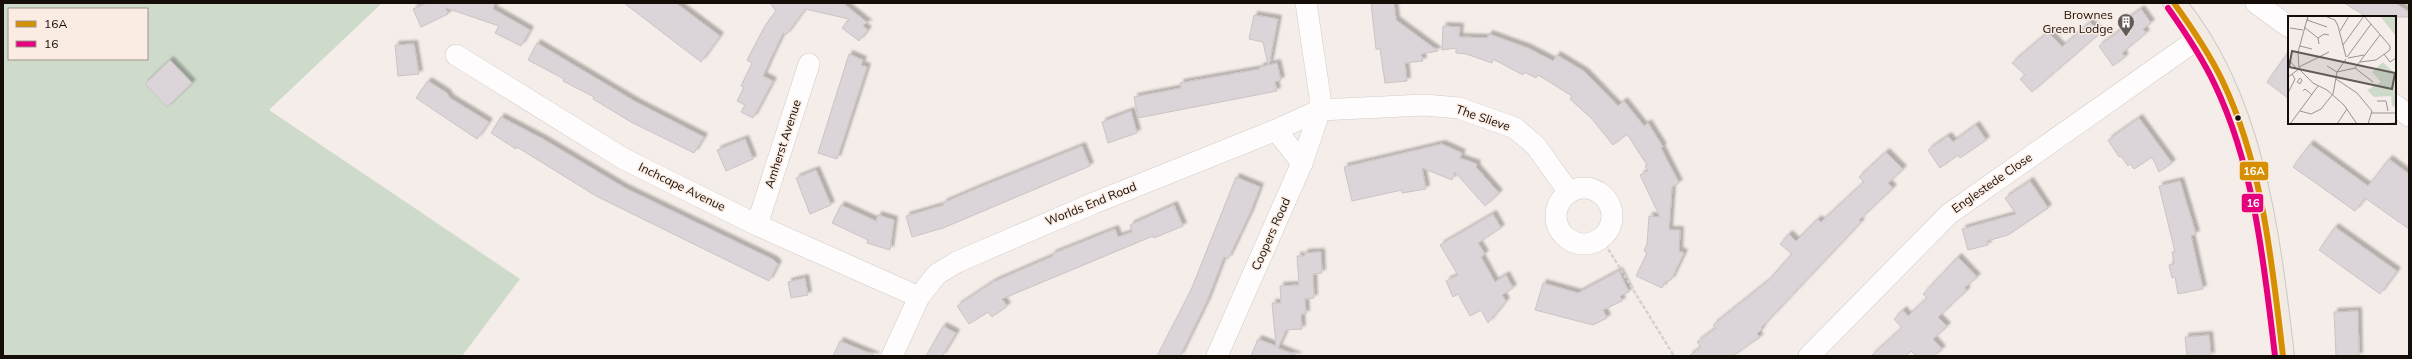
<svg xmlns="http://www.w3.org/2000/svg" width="2412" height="359" viewBox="0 0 2412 359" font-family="Mulish,sans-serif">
	<defs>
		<filter id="shadow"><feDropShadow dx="3.5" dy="-3.5" stdDeviation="1" flood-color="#0004"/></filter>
	</defs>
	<rect width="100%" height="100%" fill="#f5ede9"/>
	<!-- green -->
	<path fill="#cedaca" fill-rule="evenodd" d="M3 3H382L269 110 520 279 462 356H3ZM9 9H147V59H9Z"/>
	<!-- building -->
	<g fill="#dbd4d8" stroke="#cac4c6" filter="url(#shadow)">
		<polygon points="427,3 495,3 493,9 530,30 521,46 495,33 499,26 446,8 448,14 421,27 413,9"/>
		<polygon points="624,3 676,3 720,36 701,62"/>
		<polygon points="770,3 843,3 869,24 866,23 863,26 868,30 859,41 842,28 849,19 805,9 786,35 783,33 772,56 763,76 773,81 753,118 741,112 745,105 737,101 744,87 741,86 752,63 747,60 765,26 776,11"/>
		<polygon points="1371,3 1394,3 1396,20 1438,51 1421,54 1423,61 1405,63 1407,81 1385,83 1380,49 1376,49"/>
		<polygon points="2344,3 2395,3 2409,12 2409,17 2367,17"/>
		<polygon points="2141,9 2151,23 2143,29 2146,33 2122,53 2125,57 2113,66 2099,46 2126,26 2123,22"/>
		<polygon points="1254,15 1278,19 1269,65 1277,63 1281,80 1275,82 1277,91 1138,118 1134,97 1181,88 1180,83 1260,69 1260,67 1268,65 1263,42 1249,39"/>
		<polygon points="2090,22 2100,33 2032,92 2020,79 2025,75 2012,63 2048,32 2062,47"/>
		<polygon points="1443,26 1460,27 1459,37 1487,38 1489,34 1528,48 1553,61 1557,55 1585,72 1618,106 1624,101 1644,126 1648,123 1663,147 1661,148 1679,183 1672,187 1669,230 1680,230 1679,251 1684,253 1671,280 1666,281 1662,288 1636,276 1647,253 1644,251 1647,244 1649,216 1660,217 1640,175 1648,171 1645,166 1647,165 1627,134 1613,145 1592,119 1570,99 1572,96 1538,75 1536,78 1524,72 1523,75 1493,59 1492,63 1466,54 1456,53 1456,48 1442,50"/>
		<polygon points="537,43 636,102 704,137 694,153 631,122 593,99 594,97 563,81 564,79 528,60"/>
		<polygon points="414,44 419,74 398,76 395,45"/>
		<polygon points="2289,51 2289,99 2267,82"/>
		<polygon points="849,54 863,60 861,65 867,67 837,159 818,153"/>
		<polygon points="170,60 192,83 167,107 145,84"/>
		<polygon points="428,81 447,93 450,98 489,122 477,139 416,98"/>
		<polygon points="1131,111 1137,133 1108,143 1102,122"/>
		<polygon points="501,117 543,139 625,188 774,260 778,264 769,281 596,196 517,147 516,149 491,133"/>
		<polygon points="2139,118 2172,163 2159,172 2152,157 2134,169 2130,164 2128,166 2121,156 2119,157 2108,140"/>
		<polygon points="1976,125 1986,140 1960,158 1958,155 1940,168 1928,150 1948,136 1953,142"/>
		<polygon points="745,139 753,159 726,171 717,150"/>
		<polygon points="1442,144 1462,153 1460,158 1477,164 1476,167 1499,193 1485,206 1455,172 1452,180 1422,168 1426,189 1402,193 1402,190 1352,201 1344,167"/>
		<polygon points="2310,144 2368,186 2389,159 2409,174 2409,229 2365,198 2355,211 2293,167"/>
		<polygon points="1082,146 1090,166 943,228 912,237 906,216 944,205 943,203 978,188"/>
		<polygon points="1886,152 1903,169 1888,183 1893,188 1859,220 1861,222 1761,328 1762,329 1757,334 1760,337 1733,356 1689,356 1701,347 1697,342 1716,328 1713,325 1768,281 1792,254 1780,244 1789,234 1796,241 1818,219 1821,222 1864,182 1859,177"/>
		<polygon points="816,170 831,205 810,214 796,178"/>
		<polygon points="1236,177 1260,187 1250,213 1228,259 1224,257 1207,301 1180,356 1157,356 1191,290"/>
		<polygon points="2030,181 2048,208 2008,235 1987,241 1988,245 1968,250 1962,229 2016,214 2005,198"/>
		<polygon points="2180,181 2196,234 2191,236 2203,289 2178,294 2175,277 2172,278 2169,265 2174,264 2172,252 2175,252 2159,186"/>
		<polygon points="841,205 876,221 878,215 894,220 890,250 867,243 868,240 832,223"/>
		<polygon points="1174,205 1183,226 1154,238 1153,236 1002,299 1007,306 992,317 988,312 969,324 957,306 993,282 1053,256 1052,254 1115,229 1118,237 1132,232 1130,225"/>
		<polygon points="1493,214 1501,228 1478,243 1485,254 1481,257 1495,282 1506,275 1513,288 1502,295 1506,301 1488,323 1481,310 1470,316 1458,294 1453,297 1446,281 1458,275 1440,245"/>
		<polygon points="2335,227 2397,271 2380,294 2319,250"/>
		<polygon points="1321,252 1322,273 1313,274 1314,298 1305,299 1306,314 1301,314 1302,329 1286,330 1278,348 1298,356 1251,356 1258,339 1276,346 1272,303 1281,303 1280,286 1299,285 1297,256 1305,256 1304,253"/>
		<polygon points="1958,257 1977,277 1964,288 1967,290 1938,317 1947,326 1933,339 1942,349 1934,356 1916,356 1911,351 1905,356 1871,356 1902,328 1894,319 1903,310 1908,316 1927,298 1923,294"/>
		<polygon points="1619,271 1629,292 1620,296 1622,301 1603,310 1607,318 1593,325 1535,310 1543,283 1578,293"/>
		<polygon points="805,278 808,295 791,298 788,282"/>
		<polygon points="2358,311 2359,356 2336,356 2334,312"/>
		<polygon points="943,326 956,333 942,356 926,356"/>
		<polygon points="2209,335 2211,356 2187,356 2185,337"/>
		<polygon points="840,341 876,356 833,356"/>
	</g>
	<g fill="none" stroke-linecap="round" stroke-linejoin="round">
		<!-- minor casing -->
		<g stroke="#d3cbc6" stroke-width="22">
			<g id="minor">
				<polyline points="2256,3 2289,27"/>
				<polyline points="456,55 624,159 757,225 919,297"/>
				<polyline points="2395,105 2409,116"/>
				<polyline points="1276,130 1302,163"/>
				<circle cx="1584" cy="216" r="28"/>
				<polyline points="757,225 809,64"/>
				<polyline points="892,356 919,297 937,274 957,262 1094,203 1276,130 1320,110 1424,105 1459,108 1515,128 1536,146 1568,191"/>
				<polyline points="1217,356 1302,163 1320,110 1320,97 1306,3"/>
				<polyline points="1809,356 1949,214 2199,38"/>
			</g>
		</g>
		<!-- major casing -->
		<g stroke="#ccc8c6" stroke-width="24">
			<path id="major" d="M2174 3C2254 98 2269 238 2283 356"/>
		</g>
		<!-- path -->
		<polyline stroke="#d4d1d0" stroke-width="2.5" stroke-dasharray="4 2" stroke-linecap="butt" points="1602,239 1674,356"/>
		<!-- minor -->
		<use href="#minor" stroke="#fefcfc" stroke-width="21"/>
		<!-- major -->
		<use href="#major" stroke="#f1ebe3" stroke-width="22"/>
		<!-- bus-1 casing -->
		<g stroke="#fbece3" stroke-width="9">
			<path id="bus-1" d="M2174 3C2192 28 2209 53 2222 80 2263 165 2272 264 2283 356"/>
		</g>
		<!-- bus-2 casing -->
		<g stroke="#fbece3" stroke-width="9">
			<path id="bus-2" d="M2168 8C2185 32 2202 57 2215 85 2255 169 2264 265 2275 356"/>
		</g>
		<!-- bus-1 -->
		<use href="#bus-1" stroke="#d58f01" stroke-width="6"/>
		<!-- bus-2 -->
		<use href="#bus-2" stroke="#e5007d" stroke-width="6"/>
	</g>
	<!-- icons -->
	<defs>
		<g id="building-pin" transform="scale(0.9)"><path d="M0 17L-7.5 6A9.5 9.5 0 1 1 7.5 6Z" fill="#635b57" stroke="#fbece3"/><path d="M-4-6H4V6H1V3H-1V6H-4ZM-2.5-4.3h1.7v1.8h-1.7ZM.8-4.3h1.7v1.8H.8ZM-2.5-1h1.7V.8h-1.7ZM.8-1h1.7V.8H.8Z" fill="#fff"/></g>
	</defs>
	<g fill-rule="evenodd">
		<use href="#building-pin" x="2126" y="22"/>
	</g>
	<!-- markers -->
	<circle fill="#150d08" stroke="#fbece3" stroke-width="1.5" cx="2238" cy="118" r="3.5"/>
	<g text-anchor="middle" stroke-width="3" stroke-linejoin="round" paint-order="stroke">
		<!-- poi labels -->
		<g font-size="12" fill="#150d08" stroke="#fbece3" text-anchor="end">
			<text x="2113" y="19">Brownes<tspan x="2113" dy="14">Green Lodge</tspan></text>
		</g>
		<!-- street labels -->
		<g font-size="12" fill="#150d08" stroke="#fbece3">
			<text transform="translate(1483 118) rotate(19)" y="4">The Slieve</text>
			<text transform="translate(783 144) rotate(-72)" y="4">Amherst Avenue</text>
			<text transform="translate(1992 183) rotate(-35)" y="4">Englestede Close</text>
			<text transform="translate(682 187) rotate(26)" y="4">Inchcape Avenue</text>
			<text transform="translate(1091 204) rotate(-22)" y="4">Worlds End Road</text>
			<text transform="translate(1271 234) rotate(-66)" y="4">Coopers Road</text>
		</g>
	</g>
	<!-- overview -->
	<g transform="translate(2288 16)">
		<rect width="108" height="108" fill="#f5ede9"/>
		<path d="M92 0H108V20ZM95 46 105 56 108 55V91L104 90 103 80 86 81 79 74 93 66 84 56Z" fill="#cedaca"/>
		<path fill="none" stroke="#9b938f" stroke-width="1" d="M20 0 10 36 11 53 25 67 39 74 56 89 69 108M37 0 47 4 50 10 58 41M76 0 102 30M20 2 19 4 39 11M16 11 30 22 31 28M2 12 15 14M52 15 61 0M30 22 36 18 41 19M55 29 76 0M12 30 24 33M96 38 102 46 108 42M59 41 83 8M60 42 76 39M0 43 10 54M72 46 88 44 102 34V30M39 50 49 56 67 52M11 51 41 36M67 52 92 19M67 52 85 66M0 61 11 53M48 63 69 77 84 95M9 66 11 67 12 68 14 64 12 62 9 66M15 75 17 73 24 79M0 77 7 63 4 58M89 85H98L100 95M12 95 23 98 33 93 45 78 49 56 58 43M83 97H108M2 108 30 70M49 108 59 93M80 108 84 95M94 108 108 107"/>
		<path fill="#635b57" fill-opacity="0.15" stroke="#635b57" stroke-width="2" d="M4 35 107 57 104 73 1 51Z"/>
		<rect width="108" height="108" fill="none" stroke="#150d08" stroke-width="2"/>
	</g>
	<g stroke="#fbece3" stroke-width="1.5">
		<rect x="2239" y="161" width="30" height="20" rx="4" fill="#d58f01"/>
		<rect x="2241" y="193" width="23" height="20" rx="4" fill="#e5007d"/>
	</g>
	<g font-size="11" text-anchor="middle" font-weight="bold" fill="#fff">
		<text x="2254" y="175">16A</text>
		<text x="2253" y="207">16</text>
	</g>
	<!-- border -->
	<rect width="2412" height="359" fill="none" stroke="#150d08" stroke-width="8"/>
	<!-- legend -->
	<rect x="8" y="8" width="140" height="52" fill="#fbece3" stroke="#9f938b"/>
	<rect x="16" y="21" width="20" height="6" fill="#d58f01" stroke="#9f938b"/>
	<text x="44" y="28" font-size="12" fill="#150d08">16A</text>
	<rect x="16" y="41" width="20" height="6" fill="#e5007d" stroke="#9f938b"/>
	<text x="44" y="48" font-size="12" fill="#150d08">16</text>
</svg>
